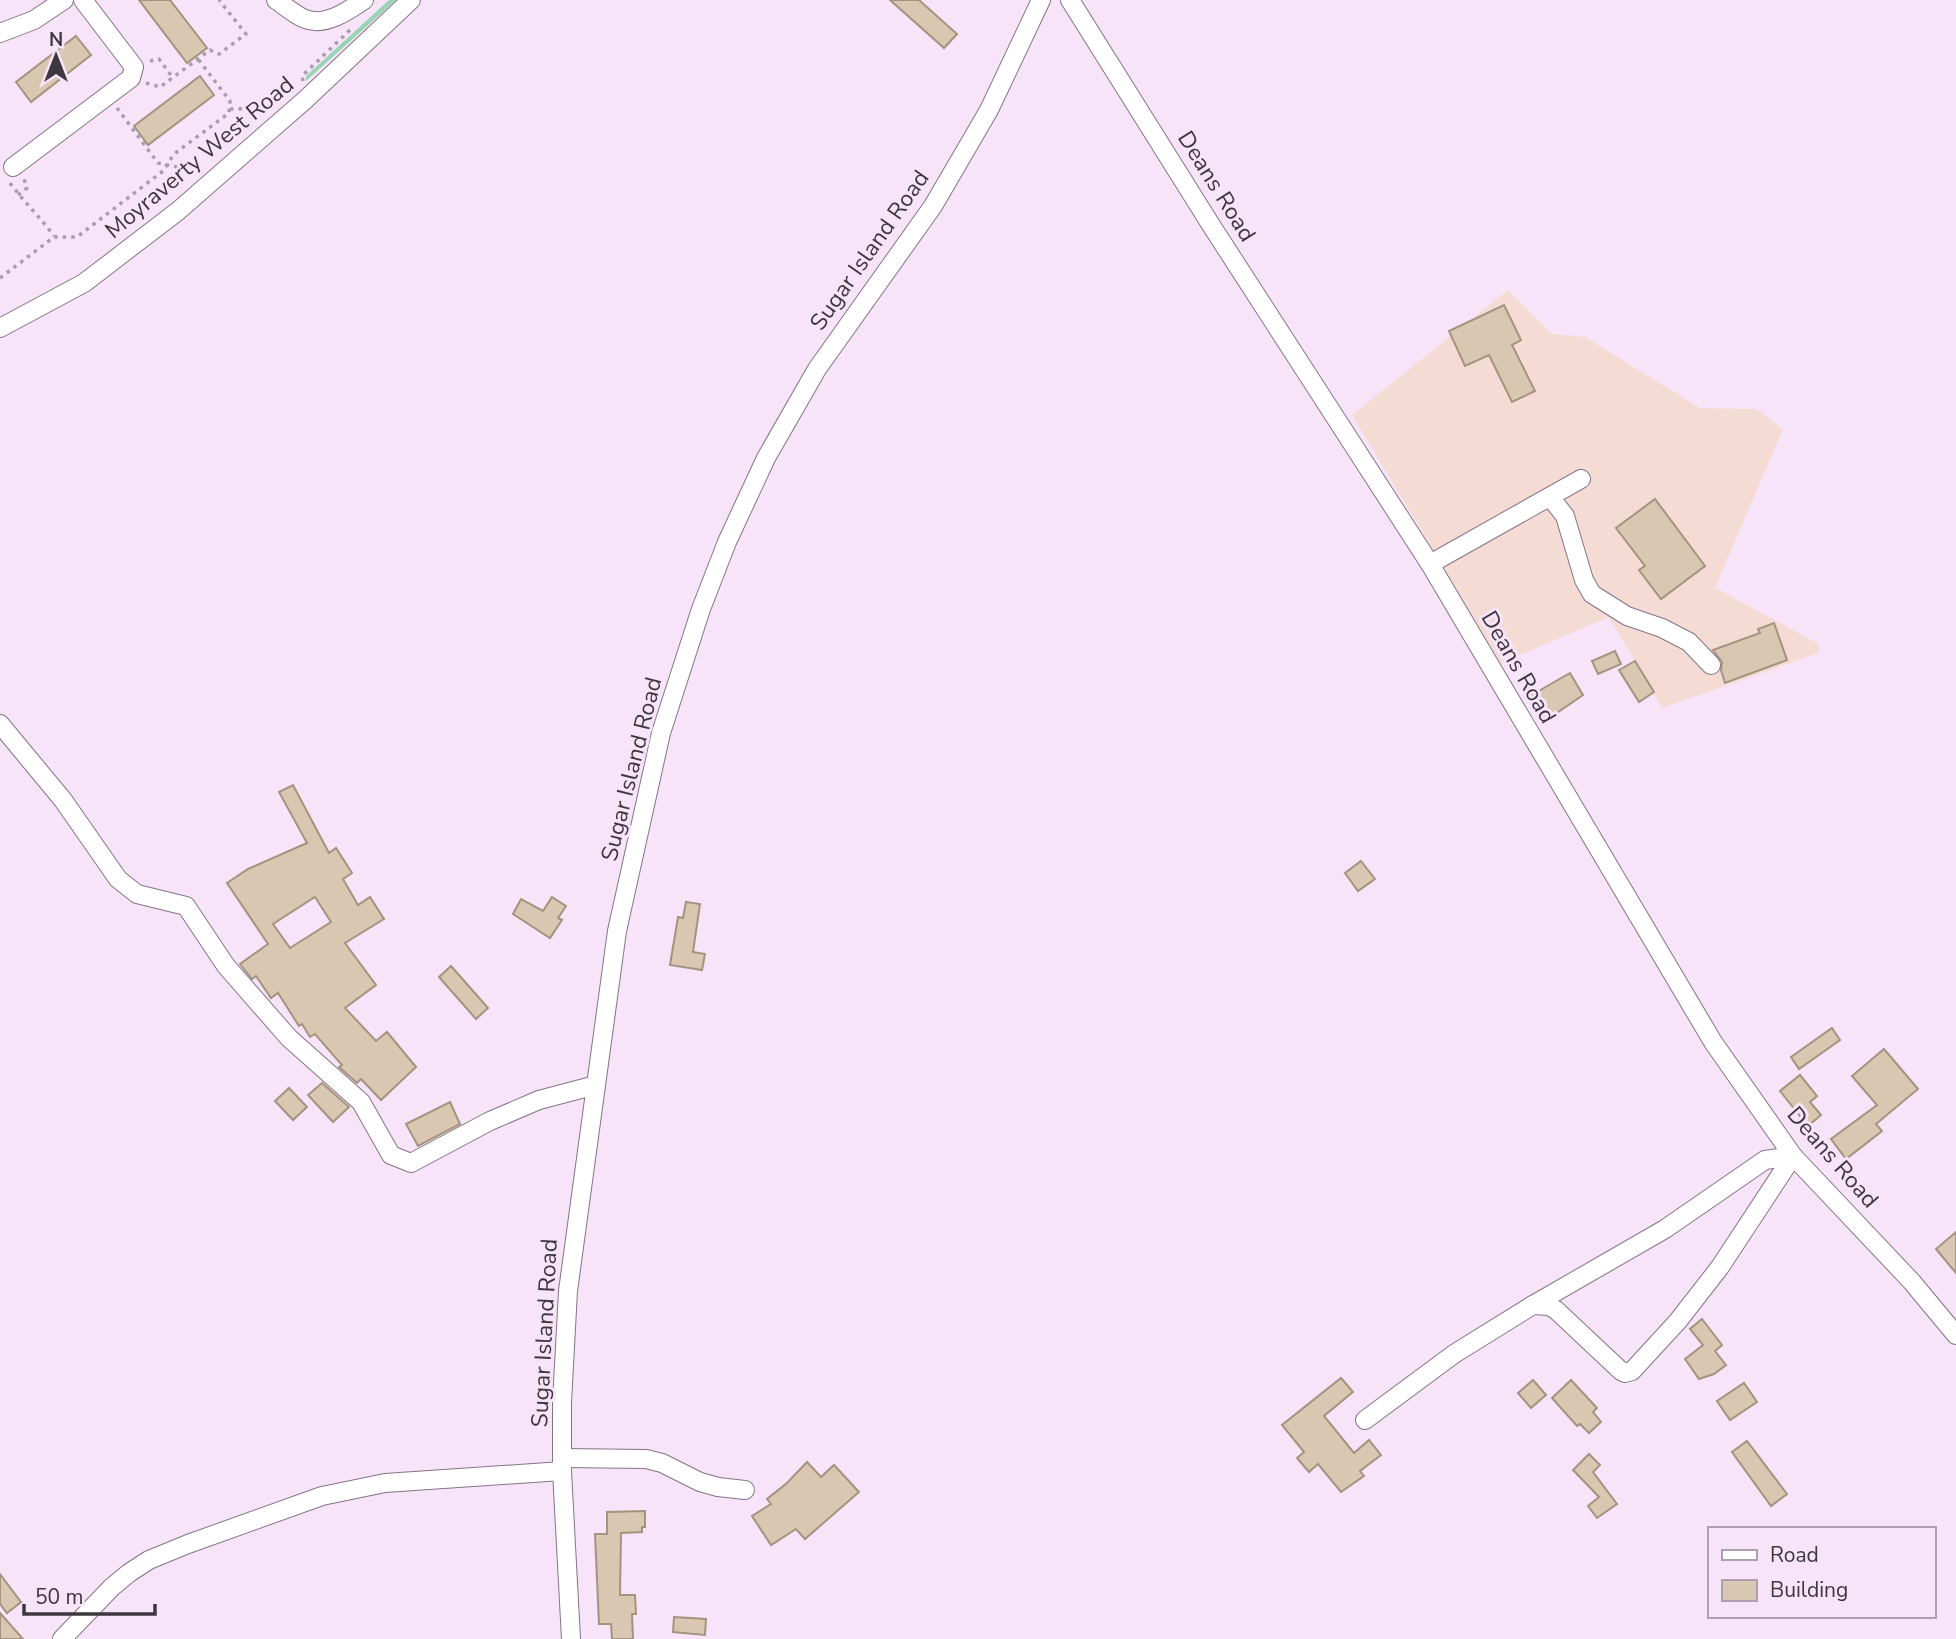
<svg xmlns="http://www.w3.org/2000/svg" width="1956" height="1639" viewBox="0 0 1956 1639" font-family="'Nunito Sans',sans-serif">
	<rect width="100%" height="100%" fill="#f7e4f9"/>
	<!-- industrial -->
	<polygon fill="#f4dbd3" points="1508,290 1552,334 1585,337 1700,408 1756,409 1783,429 1715,588 1819,644 1818,653 1662,708 1609,617 1501,663 1352,415"/>
	<!-- green -->
	<polygon fill="#97d5b4" points="389,0 396,0 306,81 306,76"/>
	<!-- building -->
	<g fill="#d9c7b2" stroke="#a4937f" stroke-width="2" fill-rule="evenodd">
		<polygon points="139,0 170,0 207,48 187,63"/>
		<polygon points="890,0 919,0 957,34 944,48"/>
		<polygon points="76,36 91,55 31,102 16,82"/>
		<polygon points="200,76 214,95 148,145 134,126"/>
		<polygon points="1504,305 1521,340 1512,345 1535,391 1512,402 1489,355 1465,366 1449,331"/>
		<polygon points="1655,499 1705,566 1661,599 1639,570 1645,566 1616,528"/>
		<polygon points="1774,623 1787,660 1725,683 1721,670 1722,662 1713,650 1760,633 1758,629"/>
		<polygon points="1615,651 1621,664 1598,674 1592,661"/>
		<polygon points="1635,661 1654,692 1639,702 1619,670"/>
		<polygon points="1570,673 1583,695 1545,721 1530,696"/>
		<path d="M293 785 329 853 336 848 352 873 343 879 358 905 370 897 384 919 345 943 376 985 345 1008 376 1041 387 1032 416 1067 381 1100 361 1079 357 1083 339 1067 342 1065 315 1034 310 1037 302 1024 299 1026 278 993 271 998 256 976 252 979 240 964 268 944 227 883 248 869 307 843 279 792ZM315 897 331 922 290 948 273 924Z"/>
		<polygon points="1361,861 1375,879 1358,891 1345,873"/>
		<polygon points="552,897 566,906 558,918 562,920 550,938 513,914 521,899 543,911"/>
		<polygon points="686,902 700,904 693,952 705,954 702,970 670,965 678,917 683,918"/>
		<polygon points="451,966 488,1008 476,1019 439,977"/>
		<polygon points="1832,1028 1840,1040 1799,1069 1791,1057"/>
		<polygon points="1884,1049 1918,1089 1876,1124 1882,1131 1846,1159 1831,1139 1877,1105 1852,1076"/>
		<polygon points="1800,1075 1817,1096 1810,1102 1821,1115 1808,1126 1780,1091"/>
		<polygon points="322,1083 349,1107 333,1122 308,1095"/>
		<polygon points="289,1088 307,1107 293,1120 275,1101"/>
		<polygon points="450,1102 460,1124 418,1146 406,1124"/>
		<polygon points="1956,1232 1956,1273 1936,1249"/>
		<polygon points="1702,1319 1722,1345 1715,1351 1726,1365 1714,1374 1699,1379 1685,1359 1703,1345 1690,1329"/>
		<polygon points="1341,1378 1353,1392 1324,1416 1354,1453 1369,1440 1381,1455 1360,1471 1364,1476 1341,1492 1318,1464 1309,1472 1297,1458 1304,1452 1282,1425"/>
		<polygon points="1533,1380 1546,1395 1531,1408 1518,1393"/>
		<polygon points="1571,1380 1597,1408 1593,1412 1601,1422 1589,1433 1580,1424 1577,1426 1552,1398"/>
		<polygon points="1744,1383 1757,1402 1730,1420 1717,1401"/>
		<polygon points="1747,1441 1787,1494 1771,1506 1732,1452"/>
		<polygon points="1589,1454 1600,1465 1593,1472 1617,1504 1597,1518 1588,1506 1599,1497 1573,1470"/>
		<polygon points="807,1462 821,1477 834,1465 859,1492 805,1539 796,1529 771,1545 752,1516 771,1504 767,1499 787,1483"/>
		<polygon points="645,1511 645,1527 642,1527 642,1532 621,1533 620,1595 635,1595 636,1614 632,1614 633,1639 612,1639 611,1624 599,1624 595,1534 607,1534 607,1512"/>
		<polygon points="0,1574 21,1602 7,1613 0,1604"/>
		<polygon points="0,1613 23,1639 0,1639"/>
		<polygon points="674,1617 706,1619 705,1635 673,1632"/>
	</g>
	<g fill="none" stroke-linecap="round" stroke-linejoin="round">
		<!-- minor casing -->
		<g stroke="#857386" stroke-width="20">
			<g id="minor">
				<path d="M276 0C285 6 295 15 305 19 325 27 348 11 364 0"/>
				<polyline points="1070,0 1211,225 1430,564 1713,1042 1793,1156 1912,1282 1956,1335"/>
				<polyline points="0,33 34,20 64,0"/>
				<polyline points="13,167 131,78 134,67 83,0"/>
				<polyline points="0,328 84,283 178,211 305,100 411,0"/>
				<polyline points="1550,497 1565,516 1584,580 1592,594 1627,616 1662,628 1689,642 1711,665"/>
				<polyline points="1430,564 1581,479"/>
				<polyline points="0,724 63,800 118,879 137,894 186,906 226,966 289,1038 361,1102 391,1155 411,1163 490,1121 539,1100 596,1085"/>
				<polyline points="1533,1305 1665,1229 1765,1160 1793,1156"/>
				<polyline points="1365,1420 1454,1354 1533,1305 1549,1306 1556,1310 1621,1371 1625,1373 1632,1371 1678,1321 1720,1267 1793,1156"/>
				<polyline points="563,1458 646,1459 662,1463 700,1482 718,1487 745,1490"/>
				<polyline points="62,1639 112,1587 129,1573 149,1560 188,1544 322,1496 385,1483 562,1471"/>
				<polyline points="571,1639 562,1471 562,1402 568,1291 617,931 661,733 701,609 727,542 766,458 817,369 933,206 989,110 1041,0"/>
			</g>
		</g>
		<!-- path -->
		<g stroke="#a99cab" stroke-width="3.5" stroke-dasharray="3.5 5" stroke-linecap="butt">
			<polyline points="150,61 159,59 173,78"/>
			<polyline points="303,81 302,76 351,29"/>
			<polyline points="146,83 160,87 210,50 219,54 246,34 219,0"/>
			<polyline points="117,108 158,163 196,171"/>
			<polyline points="230,109 271,108"/>
			<path d="M10 183C24 202 40 217 54 236"/>
			<polyline points="18,195 27,188 24,179"/>
			<polyline points="0,278 54,237 77,237 163,171 174,154 229,113 230,101 198,59"/>
		</g>
		<!-- minor -->
		<use href="#minor" stroke="#fff" stroke-width="18"/>
	</g>
	<g text-anchor="middle" stroke-width="6" stroke-linejoin="round" paint-order="stroke">
		<!-- street labels -->
		<g font-size="23" fill="#3e373f" stroke="#f7e4f9">
			<text transform="translate(199 157) rotate(-40)" y="8">Moyraverty West Road</text>
			<text transform="translate(1217 186) rotate(58)" y="8">Deans Road</text>
			<text transform="translate(869 250) rotate(-55)" y="8">Sugar Island Road</text>
			<text transform="translate(1519 667) rotate(60)" y="8">Deans Road</text>
			<text transform="translate(631 769) rotate(-76)" y="8">Sugar Island Road</text>
			<text transform="translate(1833 1157) rotate(49)" y="8">Deans Road</text>
			<text transform="translate(544 1333) rotate(-87)" y="8">Sugar Island Road</text>
		</g>
	</g>
	<!-- legend -->
	<rect x="1708" y="1527" width="228" height="91" fill="#f7e4f9" stroke="#ad9faf" stroke-width="2"/>
	<rect x="1722" y="1550" width="35" height="10" fill="#ffffff" stroke="#ad9faf" stroke-width="2"/>
	<text x="1770" y="1562" font-size="21" fill="#3e373f">Road</text>
	<rect x="1722" y="1580" width="35" height="21" fill="#d9c7b2" stroke="#ad9faf" stroke-width="2"/>
	<text x="1770" y="1597" font-size="21" fill="#3e373f">Building</text>
	<!-- north arrow -->
	<g transform="translate(56 56)" stroke="#f7e4f9" stroke-width="5" paint-order="stroke">
	<path d="M0-5L12 26L0 18L-12 26Z" fill="#3e373f"/>
	<text y="-10" font-size="19" font-weight="bold" text-anchor="middle" fill="#3e373f">N</text>
	</g>
	<!-- scale -->
	<path d="M24 1604v10h131v-10" fill="none" stroke="#3e373f" stroke-width="3.5"/>
	<text x="35" y="1604" font-size="21" fill="#3e373f" stroke="#f7e4f9" stroke-width="5" paint-order="stroke">50 m</text>
</svg>
